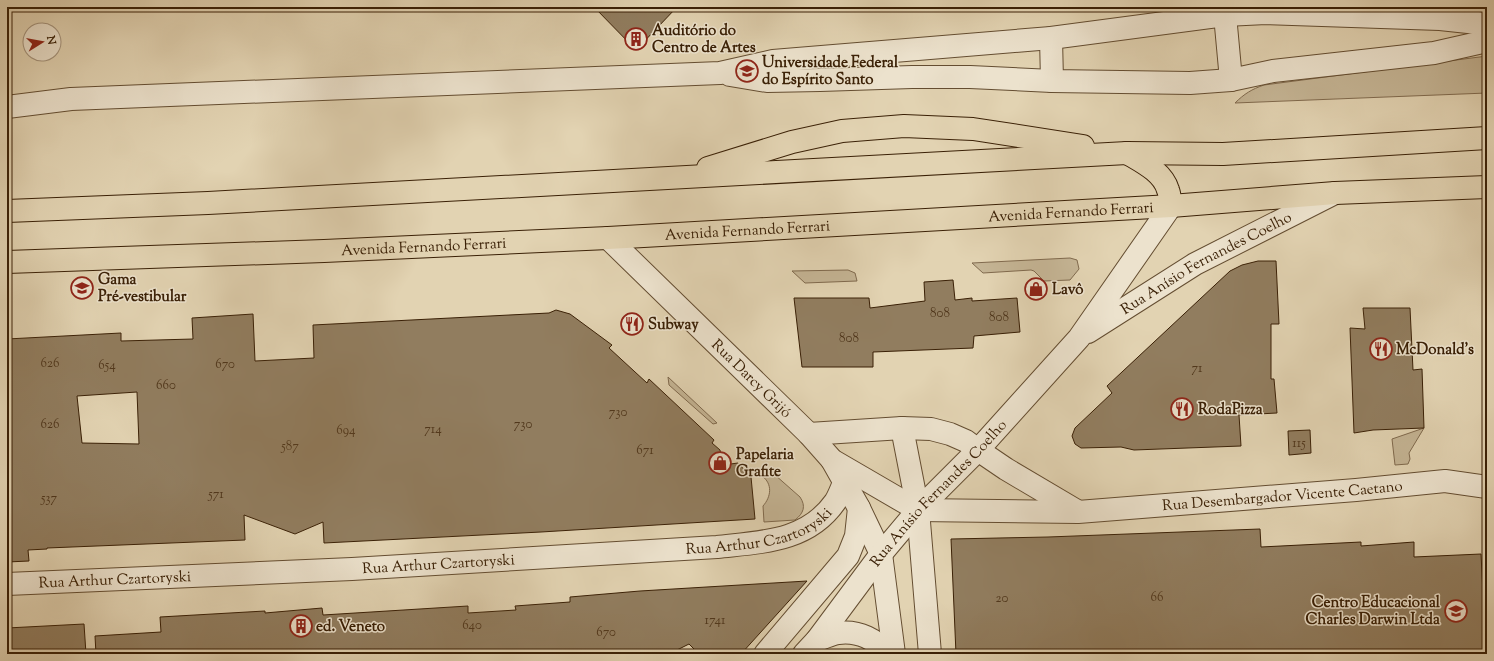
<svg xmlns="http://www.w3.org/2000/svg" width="1494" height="661" viewBox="0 0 1494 661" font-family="'Sorts Mill Goudy',serif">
	<rect width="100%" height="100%" fill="#e2d3b2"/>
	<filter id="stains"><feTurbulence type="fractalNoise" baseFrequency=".005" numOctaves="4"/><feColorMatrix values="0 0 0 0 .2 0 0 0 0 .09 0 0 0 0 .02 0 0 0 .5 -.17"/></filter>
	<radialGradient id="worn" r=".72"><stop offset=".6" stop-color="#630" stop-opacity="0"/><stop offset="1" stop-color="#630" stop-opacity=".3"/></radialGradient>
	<!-- green -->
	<g fill="#c5b595" stroke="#806a4e">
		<path d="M1487 56V93L1235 103C1244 94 1252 89 1264 85Z"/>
		<polygon points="1070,258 1077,260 1079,269 1070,280 1044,281 1034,271 1031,270 983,273 972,263"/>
		<polygon points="848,270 855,273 857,281 805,283 792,271"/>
		<polygon points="668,377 717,423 713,424 669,385"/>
		<polygon points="1424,428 1409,453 1410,459 1408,464 1395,465 1392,439"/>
		<path d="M766 467 800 497C806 506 804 513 795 520L764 522 763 506C771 497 773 484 762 476L760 470 762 468Z"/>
	</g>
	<!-- building -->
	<g fill="#917d5f" stroke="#3a2006" fill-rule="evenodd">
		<polygon points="594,7 677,7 636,50"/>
		<polygon points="1258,261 1276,261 1279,324 1271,324 1271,379 1274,379 1277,413 1239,415 1241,446 1134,450 1121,447 1081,448 1075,444 1072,436 1075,428 1112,393 1107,386 1230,271 1242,265"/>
		<polygon points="953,280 955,300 972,298 972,301 1017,298 1020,332 974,336 973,348 873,352 873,367 802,367 794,298 869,298 870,308 925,301 924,282"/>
		<polygon points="1363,308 1410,308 1413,370 1422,369 1424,428 1373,430 1354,433 1350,328 1365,329"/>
		<path d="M556 310 570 314 612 345 609 348 647 383 649 379 714 440 712 443 720 450 723 465 738 463 751 477 755 519 541 532 324 543 323 522 295 534 244 515 245 540 47 548V549L28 550 29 561 7 562V339L121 333V341L193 339 192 318 253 314 255 361 314 358 313 325 549 313ZM137 392 139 444 82 443 77 396Z"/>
		<polygon points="1310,430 1311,453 1289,455 1288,431"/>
		<polygon points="1260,529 1261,547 1361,542 1361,546 1414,542 1414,557 1481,554 1486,654 956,654 951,539 1048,537"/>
		<polygon points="807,581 741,654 699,654 689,644 669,654 96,654 95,636 161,632 160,617 265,611 265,613 322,608 323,615 468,606 468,613 516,610 515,606 570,602 570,597 640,591"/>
		<polygon points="84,624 86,654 7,654 7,628"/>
	</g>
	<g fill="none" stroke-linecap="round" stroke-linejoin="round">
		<!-- minor casing -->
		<g stroke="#644d31" stroke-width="24">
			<g id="minor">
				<polyline points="1225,15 1231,80"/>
				<polyline points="1051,38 1052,81"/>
				<polyline points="730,75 767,81 820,80 912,77 970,77 1052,81 1190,83 1231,80 1273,71 1434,53 1487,41"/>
				<polyline points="7,107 71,99 720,73 773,61 1051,38 1225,15 1266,13 1440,19 1487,24"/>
				<polyline points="978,450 1006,469 1077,511"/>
				<path id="s1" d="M918 510 1078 512 1356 490 1445 481 1487 487"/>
				<path id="s2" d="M7 584 352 569 717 547C761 542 807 542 835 502 839 496 841 489 844 483"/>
			</g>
		</g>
		<!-- tertiary casing -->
		<g stroke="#644d31" stroke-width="24">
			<g id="tertiary">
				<path id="s3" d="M608 238 809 434 832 460 918 510"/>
				<path id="s4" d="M1088 332 1195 264 1335 193"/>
				<polyline points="902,428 918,510 930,654"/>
				<polyline points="809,434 902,428 931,429 950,434 966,441 978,450"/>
				<polyline points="832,460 859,508 881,554 894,654"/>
				<path d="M817 640C824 638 831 634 838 633 860 630 875 640 890 654"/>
				<polyline points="765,654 848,556 856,536 859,508"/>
				<path id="s5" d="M804 654 817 640 881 554 918 510 978 450 1079 338 1171 206"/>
			</g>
		</g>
		<!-- primary casing -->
		<g stroke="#3a2006" stroke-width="24">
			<g id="primary">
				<path d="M1127 153C1142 162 1163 172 1168 190 1170 195 1170 201 1171 206"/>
				<polyline points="708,168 792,142 842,131 904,126 973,129 1083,146"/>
				<polyline points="7,211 208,203 1127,153 1223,154 1487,138"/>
				<path id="s6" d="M7 262 324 251 608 238 1171 206 1335 193 1487 187"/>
			</g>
		</g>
		<!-- minor -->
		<use href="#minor" stroke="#ece2cd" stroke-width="22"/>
		<!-- tertiary -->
		<use href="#tertiary" stroke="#ece2cd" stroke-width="22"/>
		<!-- primary -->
		<use href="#primary" stroke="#e2d3b2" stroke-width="22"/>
	</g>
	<!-- icons -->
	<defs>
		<g id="building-ring" transform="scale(1.15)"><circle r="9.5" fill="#ece2cd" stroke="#8f2418" stroke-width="1.5"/><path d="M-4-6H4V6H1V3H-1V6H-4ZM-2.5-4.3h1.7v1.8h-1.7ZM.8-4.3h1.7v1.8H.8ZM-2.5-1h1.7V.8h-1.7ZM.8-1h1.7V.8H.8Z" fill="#8f2418"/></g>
		<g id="university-ring" transform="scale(1.15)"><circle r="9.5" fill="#ece2cd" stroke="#8f2418" stroke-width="1.5"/><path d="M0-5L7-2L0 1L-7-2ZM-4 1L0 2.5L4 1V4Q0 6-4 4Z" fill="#8f2418"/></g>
		<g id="school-ring" transform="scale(1.15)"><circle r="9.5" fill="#ece2cd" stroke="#8f2418" stroke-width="1.5"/><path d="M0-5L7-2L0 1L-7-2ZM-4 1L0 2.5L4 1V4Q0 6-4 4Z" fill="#8f2418"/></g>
		<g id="shop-ring" transform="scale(1.15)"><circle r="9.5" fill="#ece2cd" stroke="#8f2418" stroke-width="1.5"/><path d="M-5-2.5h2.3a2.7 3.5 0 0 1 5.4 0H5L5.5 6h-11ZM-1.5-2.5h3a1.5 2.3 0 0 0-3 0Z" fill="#8f2418"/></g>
		<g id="restaurant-ring" transform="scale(1.15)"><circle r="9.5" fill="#ece2cd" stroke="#8f2418" stroke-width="1.5"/><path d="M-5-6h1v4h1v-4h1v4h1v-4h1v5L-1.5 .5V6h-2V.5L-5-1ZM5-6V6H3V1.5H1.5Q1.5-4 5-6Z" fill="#8f2418"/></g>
	</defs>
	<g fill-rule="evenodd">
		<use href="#building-ring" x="636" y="39"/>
		<use href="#university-ring" x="747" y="71"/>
		<use href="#school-ring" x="82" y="288"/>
		<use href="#shop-ring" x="1036" y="289"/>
		<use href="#restaurant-ring" x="632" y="324"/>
		<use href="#restaurant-ring" x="1381" y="349"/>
		<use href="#restaurant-ring" x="1182" y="409"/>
		<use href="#shop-ring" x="720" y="463"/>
		<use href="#university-ring" x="1456" y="611"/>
		<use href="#building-ring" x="301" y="626"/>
	</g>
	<g text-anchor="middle" stroke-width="3" stroke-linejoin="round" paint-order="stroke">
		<!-- number labels -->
		<g font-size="13" fill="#50371c">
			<text x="940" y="317">808</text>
			<text x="999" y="321">808</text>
			<text x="849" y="342">808</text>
			<text x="50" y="367">626</text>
			<text x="225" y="368">670</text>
			<text x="107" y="369">654</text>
			<text x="1197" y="372">71</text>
			<text x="166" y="389">660</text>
			<text x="618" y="416">730</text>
			<text x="50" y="428">626</text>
			<text x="523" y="428">730</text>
			<text x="433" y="433">714</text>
			<text x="346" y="434">694</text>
			<text x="1299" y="447">115</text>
			<text x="290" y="450">587</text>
			<text x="645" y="454">671</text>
			<text x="216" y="498">571</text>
			<text x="49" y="502">537</text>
			<text x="1157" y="601">66</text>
			<text x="1002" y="602">20</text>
			<text x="715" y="624">1741</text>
			<text x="472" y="629">640</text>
			<text x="606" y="636">670</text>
		</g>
		<!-- poi labels -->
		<g font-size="15" font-weight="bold" fill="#3a2006" stroke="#ece2cd" text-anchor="start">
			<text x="652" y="35">Auditório do<tspan x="652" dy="17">Centro de Artes</tspan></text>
			<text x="762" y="67">Universidade Federal<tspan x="762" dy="17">do Espírito Santo</tspan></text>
			<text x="98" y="284">Gama<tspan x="98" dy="17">Pré-vestibular</tspan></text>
			<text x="1052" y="294">Lavô</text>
			<text x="648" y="329">Subway</text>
			<text x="1396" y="354">McDonald's</text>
			<text x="1198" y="414">RodaPizza</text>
			<text x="736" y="459">Papelaria<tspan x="736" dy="17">Grafite</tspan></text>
			<text x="1440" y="607" text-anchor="end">Centro Educacional<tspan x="1440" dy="17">Charles Darwin Ltda</tspan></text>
			<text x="316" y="631">ed. Veneto</text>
		</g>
		<!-- street labels -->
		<g font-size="15" fill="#3a2006" stroke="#ece2cd">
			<text dy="5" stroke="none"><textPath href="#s6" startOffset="1065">Avenida Fernando Ferrari</textPath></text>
			<text dy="5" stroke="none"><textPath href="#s6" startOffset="741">Avenida Fernando Ferrari</textPath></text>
			<text dy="5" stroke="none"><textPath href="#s6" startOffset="417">Avenida Fernando Ferrari</textPath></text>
			<text dy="5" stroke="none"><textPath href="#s4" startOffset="137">Rua Anísio Fernandes Coelho</textPath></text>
			<text dy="5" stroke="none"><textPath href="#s3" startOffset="201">Rua Darcy Grijó</textPath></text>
			<text dy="5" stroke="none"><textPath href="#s5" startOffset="210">Rua Anísio Fernandes Coelho</textPath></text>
			<text dy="5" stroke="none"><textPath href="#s1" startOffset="365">Rua Desembargador Vicente Caetano</textPath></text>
			<text dy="5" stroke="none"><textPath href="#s2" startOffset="756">Rua Arthur Czartoryski</textPath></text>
			<text dy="5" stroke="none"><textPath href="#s2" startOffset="432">Rua Arthur Czartoryski</textPath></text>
			<text dy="5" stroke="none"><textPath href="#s2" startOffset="108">Rua Arthur Czartoryski</textPath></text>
		</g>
	</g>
	<!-- margin -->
	<rect width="1494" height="661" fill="none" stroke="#e2d3b2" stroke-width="24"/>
	<rect x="8" y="8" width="1478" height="645" fill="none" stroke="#3a2006" stroke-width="2"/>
	<rect x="12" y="12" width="1470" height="637" fill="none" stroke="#3a2006"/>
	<!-- north arrow -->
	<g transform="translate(42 42) rotate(79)"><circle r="19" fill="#ece2cd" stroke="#a5947d"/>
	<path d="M0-3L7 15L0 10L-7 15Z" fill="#8f2418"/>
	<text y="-6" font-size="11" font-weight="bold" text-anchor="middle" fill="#3a2006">N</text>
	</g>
	<rect width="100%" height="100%" filter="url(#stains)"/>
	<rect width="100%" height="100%" fill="url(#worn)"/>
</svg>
